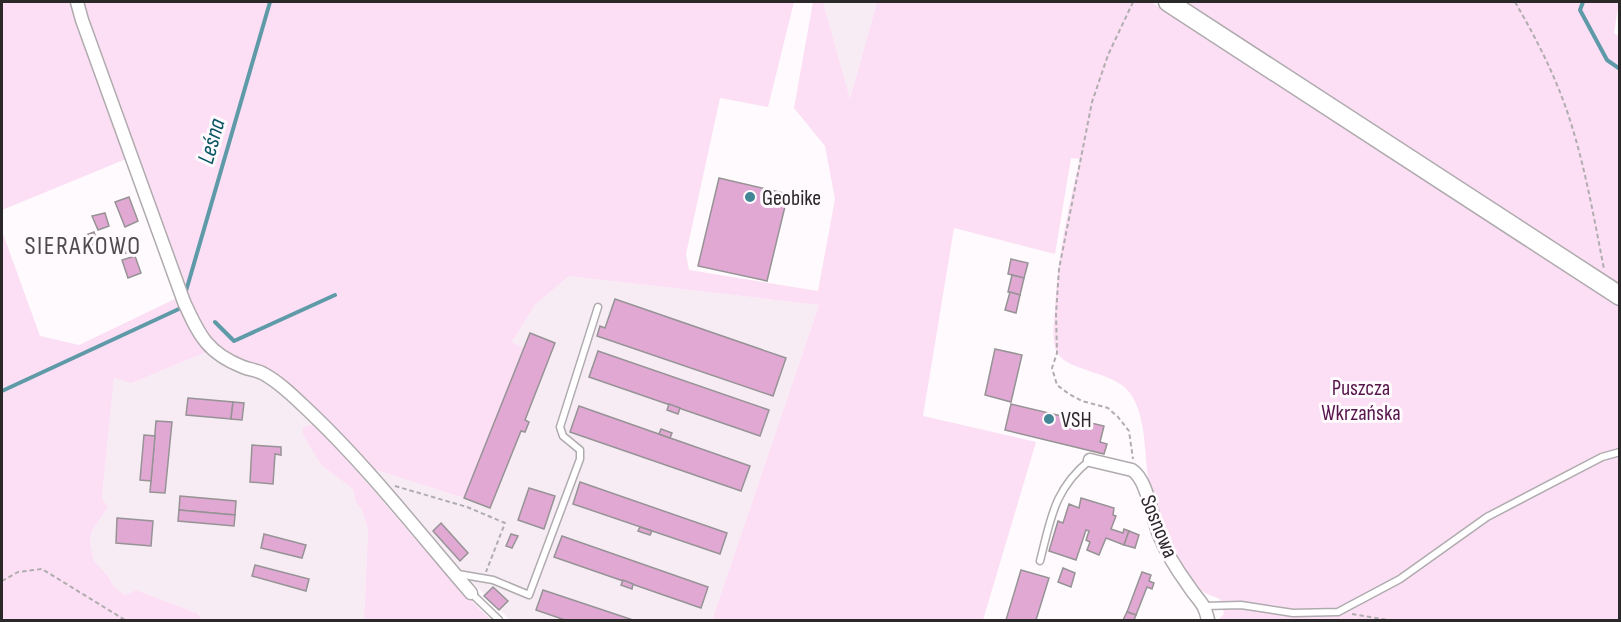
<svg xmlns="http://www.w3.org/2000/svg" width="1621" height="622" viewBox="0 0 1621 622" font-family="'Sofia Sans Condensed',sans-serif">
	<rect width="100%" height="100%" fill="#fefafd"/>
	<!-- built -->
	<g fill="#f7ecf4">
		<polygon points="823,2 877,2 850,100"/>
		<polygon points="569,276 819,305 712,620 510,620 458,568 376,470 464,498 523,348 512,342 535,305"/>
		<polygon points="207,352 261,377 295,405 313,424 303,427 303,435 321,465 353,489 356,503 362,510 368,530 364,620 203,620 197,613 136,590 125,595 114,587 108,576 94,561 90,541 92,531 108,507 102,498 114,377 161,371"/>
	</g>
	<!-- green -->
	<g fill="#fcdff4">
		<polygon points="2,2 72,2 77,23 126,159 2,210"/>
		<path d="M82 2H794L768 107 720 98 686 254 689 270 818 291 835 199 825 146 794 108 813 2H823L850 99 877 2H1151L1217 42 1619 306V620H1218L1224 614 1220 599C1195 590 1194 585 1180 564 1165 540 1154 513 1149 485 1144 456 1147 421 1132 396 1116 368 1061 374 1055 347 1052 335 1054 322 1055 311 1057 259 1068 209 1080 159L1071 158 1055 254 954 228 923 416 1036 442 983 620H712L819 305 569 276 535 305 512 342 524 348 464 498 376 470 345 439 268 370 225 354 214 344 191 307Z"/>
		<polygon points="1185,2 1619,2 1614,33 1620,37 1619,285"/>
		<polygon points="2,231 40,336 79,345 177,298 207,352 131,383 114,378 102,498 108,507 92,531 90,541 94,561 108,576 114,587 125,595 136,590 197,613 203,620 2,620"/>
		<path d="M313 424C375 487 427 559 491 620H364L368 530 362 510 356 503 353 489 321 465 303 435V427Z"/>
	</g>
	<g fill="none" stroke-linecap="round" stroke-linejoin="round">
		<!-- stream -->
		<g stroke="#5f9aa9" stroke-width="4">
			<polyline points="1583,2 1580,10 1607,60 1620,69"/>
			<polyline points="186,291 270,2"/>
			<polyline points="215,322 234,341 335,295"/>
			<polyline points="2,391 181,308"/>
		</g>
	</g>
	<!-- building -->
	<g fill="#e1a8d4" stroke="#969395" stroke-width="1.5">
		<polygon points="719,178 788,194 767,281 698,266"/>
		<polygon points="129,197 138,221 125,227 115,202"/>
		<polygon points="105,213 109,226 98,230 92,216"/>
		<polygon points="94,232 98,243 90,246 86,235"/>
		<polygon points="123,244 126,253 120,256 116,247"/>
		<polygon points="135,256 141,273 128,278 122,260"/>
		<polygon points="1011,259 1028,263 1024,278 1008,274"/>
		<polygon points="1012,275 1024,278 1020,295 1008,292"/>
		<polygon points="1010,292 1020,295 1016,313 1005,310"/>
		<polygon points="615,299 786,358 773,396 597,336 600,326 605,328"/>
		<polygon points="530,333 555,343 525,420 529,422 525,432 521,431 490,508 464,498"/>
		<polygon points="995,349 1022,355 1011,402 985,395"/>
		<polygon points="598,351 769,410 760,436 589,377"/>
		<polygon points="188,398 233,402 231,419 186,415"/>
		<polygon points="233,402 244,403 242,420 231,419"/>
		<polygon points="669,404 680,408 678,414 667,410"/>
		<polygon points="1011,404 1104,426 1100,442 1107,444 1104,454 1005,430"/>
		<polygon points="579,406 750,466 741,491 570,432"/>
		<polygon points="156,421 172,422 165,493 150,492"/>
		<polygon points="661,429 672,433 670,438 659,434"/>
		<polygon points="144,435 155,436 151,481 140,480"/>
		<polygon points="252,445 281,447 281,455 275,454 273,484 250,482"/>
		<polygon points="580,482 727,533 720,554 573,504"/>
		<polygon points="529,488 555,496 544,529 518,520"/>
		<polygon points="180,496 236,501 235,515 179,510"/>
		<polygon points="1081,498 1114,508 1113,515 1116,516 1111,529 1123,533 1124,529 1129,531 1124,545 1106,538 1099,555 1087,550 1090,542 1086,540 1089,531 1086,530 1076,560 1049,551 1058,521 1063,523 1069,504 1079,508"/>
		<polygon points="179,510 235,515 234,526 178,521"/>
		<polygon points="117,518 153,521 151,546 116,543"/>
		<polygon points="441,523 468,553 460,561 433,531"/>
		<polygon points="640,527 652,531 650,535 638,531"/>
		<polygon points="1129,531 1139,535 1135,548 1124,545"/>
		<polygon points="264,534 306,545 302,558 261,548"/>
		<polygon points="511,534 518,536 512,548 506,546"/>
		<polygon points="562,536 708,587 701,608 554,557"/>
		<polygon points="255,565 309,579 306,591 252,576"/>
		<polygon points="1063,568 1075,573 1071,587 1058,582"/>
		<polygon points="1021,570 1049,578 1036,620 1006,620"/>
		<polygon points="1142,572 1151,575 1149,581 1154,583 1152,589 1147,587 1136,615 1127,612"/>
		<polygon points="623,580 633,584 632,589 621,585"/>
		<polygon points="493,587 508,601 499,610 484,596"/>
		<polygon points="543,590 633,620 565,620 536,610"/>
		<polygon points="1127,612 1136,615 1134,620 1123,620"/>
	</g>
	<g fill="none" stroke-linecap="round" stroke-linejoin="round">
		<!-- lane casing -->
		<g stroke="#afabae" stroke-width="9">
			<g id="lane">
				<path d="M1040 561C1051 518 1054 489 1090 460"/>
				<polyline points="458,574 493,580 529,595 580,459 580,450 563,436 560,427 598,307"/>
				<polyline points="471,593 499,620"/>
				<polyline points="1205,606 1241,605 1293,613 1338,612 1400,579 1487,517 1602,457 1620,452"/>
			</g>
		</g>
		<!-- street casing -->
		<g stroke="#afabae" stroke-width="15">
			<g id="street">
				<path d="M77 2 82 20 184 302C199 335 207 353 243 367 250 370 258 370 264 374 282 384 296 399 310 412 369 468 418 532 471 593"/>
				<path d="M1090 460 1132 470C1148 480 1152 520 1160 537 1167 554 1177 570 1188 585 1198 601 1204 601 1208 620"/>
			</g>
		</g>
		<!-- secondary casing -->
		<g stroke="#afabae" stroke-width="21">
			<polyline id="secondary" points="1168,2 1620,296"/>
		</g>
		<!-- path -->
		<g stroke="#b0adaf" stroke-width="2" stroke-dasharray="4.5 3" stroke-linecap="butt">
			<polyline points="1133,2 1108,55 1092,102 1059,269 1056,314 1057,353 1052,368 1057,385 1069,394 1082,401 1108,408 1118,417 1129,431 1133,459"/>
			<path d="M1515 2C1536 38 1556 77 1569 117 1585 166 1594 218 1604 269"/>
			<polyline points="395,486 467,507 505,523 486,572"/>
			<polyline points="2,581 18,572 42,569 125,620"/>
			<polyline points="1352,614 1388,620"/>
		</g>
		<!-- lane -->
		<use href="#lane" stroke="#fff" stroke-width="6"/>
		<!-- street -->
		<use href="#street" stroke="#fff" stroke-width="12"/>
		<!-- secondary -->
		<use href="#secondary" stroke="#fff" stroke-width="18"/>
	</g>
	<!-- markers -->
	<g fill="#438696" stroke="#fefafd" stroke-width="2">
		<circle cx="750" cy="197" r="6"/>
		<circle cx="1049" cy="419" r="6"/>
	</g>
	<g text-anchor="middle" stroke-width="6" stroke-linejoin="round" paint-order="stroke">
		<!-- poi labels -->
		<g font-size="22" fill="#2a2829" stroke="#fefafd" text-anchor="start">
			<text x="762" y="205">Geobike</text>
			<text x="1061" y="427">VSH</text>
		</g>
		<!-- park labels -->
		<g font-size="22" fill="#57164c" stroke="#fefafd">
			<text x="1361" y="395">Puszcza<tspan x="1361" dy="25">Wkrzańska</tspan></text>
		</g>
		<!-- street labels -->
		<g font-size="22" fill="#2a2829" stroke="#fefafd">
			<text transform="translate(1160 526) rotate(68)" y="8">Sosnowa</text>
		</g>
		<!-- water labels -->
		<g font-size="24" font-style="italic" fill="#0a5564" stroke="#fefafd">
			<text transform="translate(211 141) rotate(-74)" y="8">Leśna</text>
		</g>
		<!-- quarter labels -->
		<g font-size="26" letter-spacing="1.5" fill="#4f4c4e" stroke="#fefafd">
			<text x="83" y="254">SIERAKOWO</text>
		</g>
	</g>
	<!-- border -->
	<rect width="1621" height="622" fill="none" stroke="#2a2829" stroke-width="6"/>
</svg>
